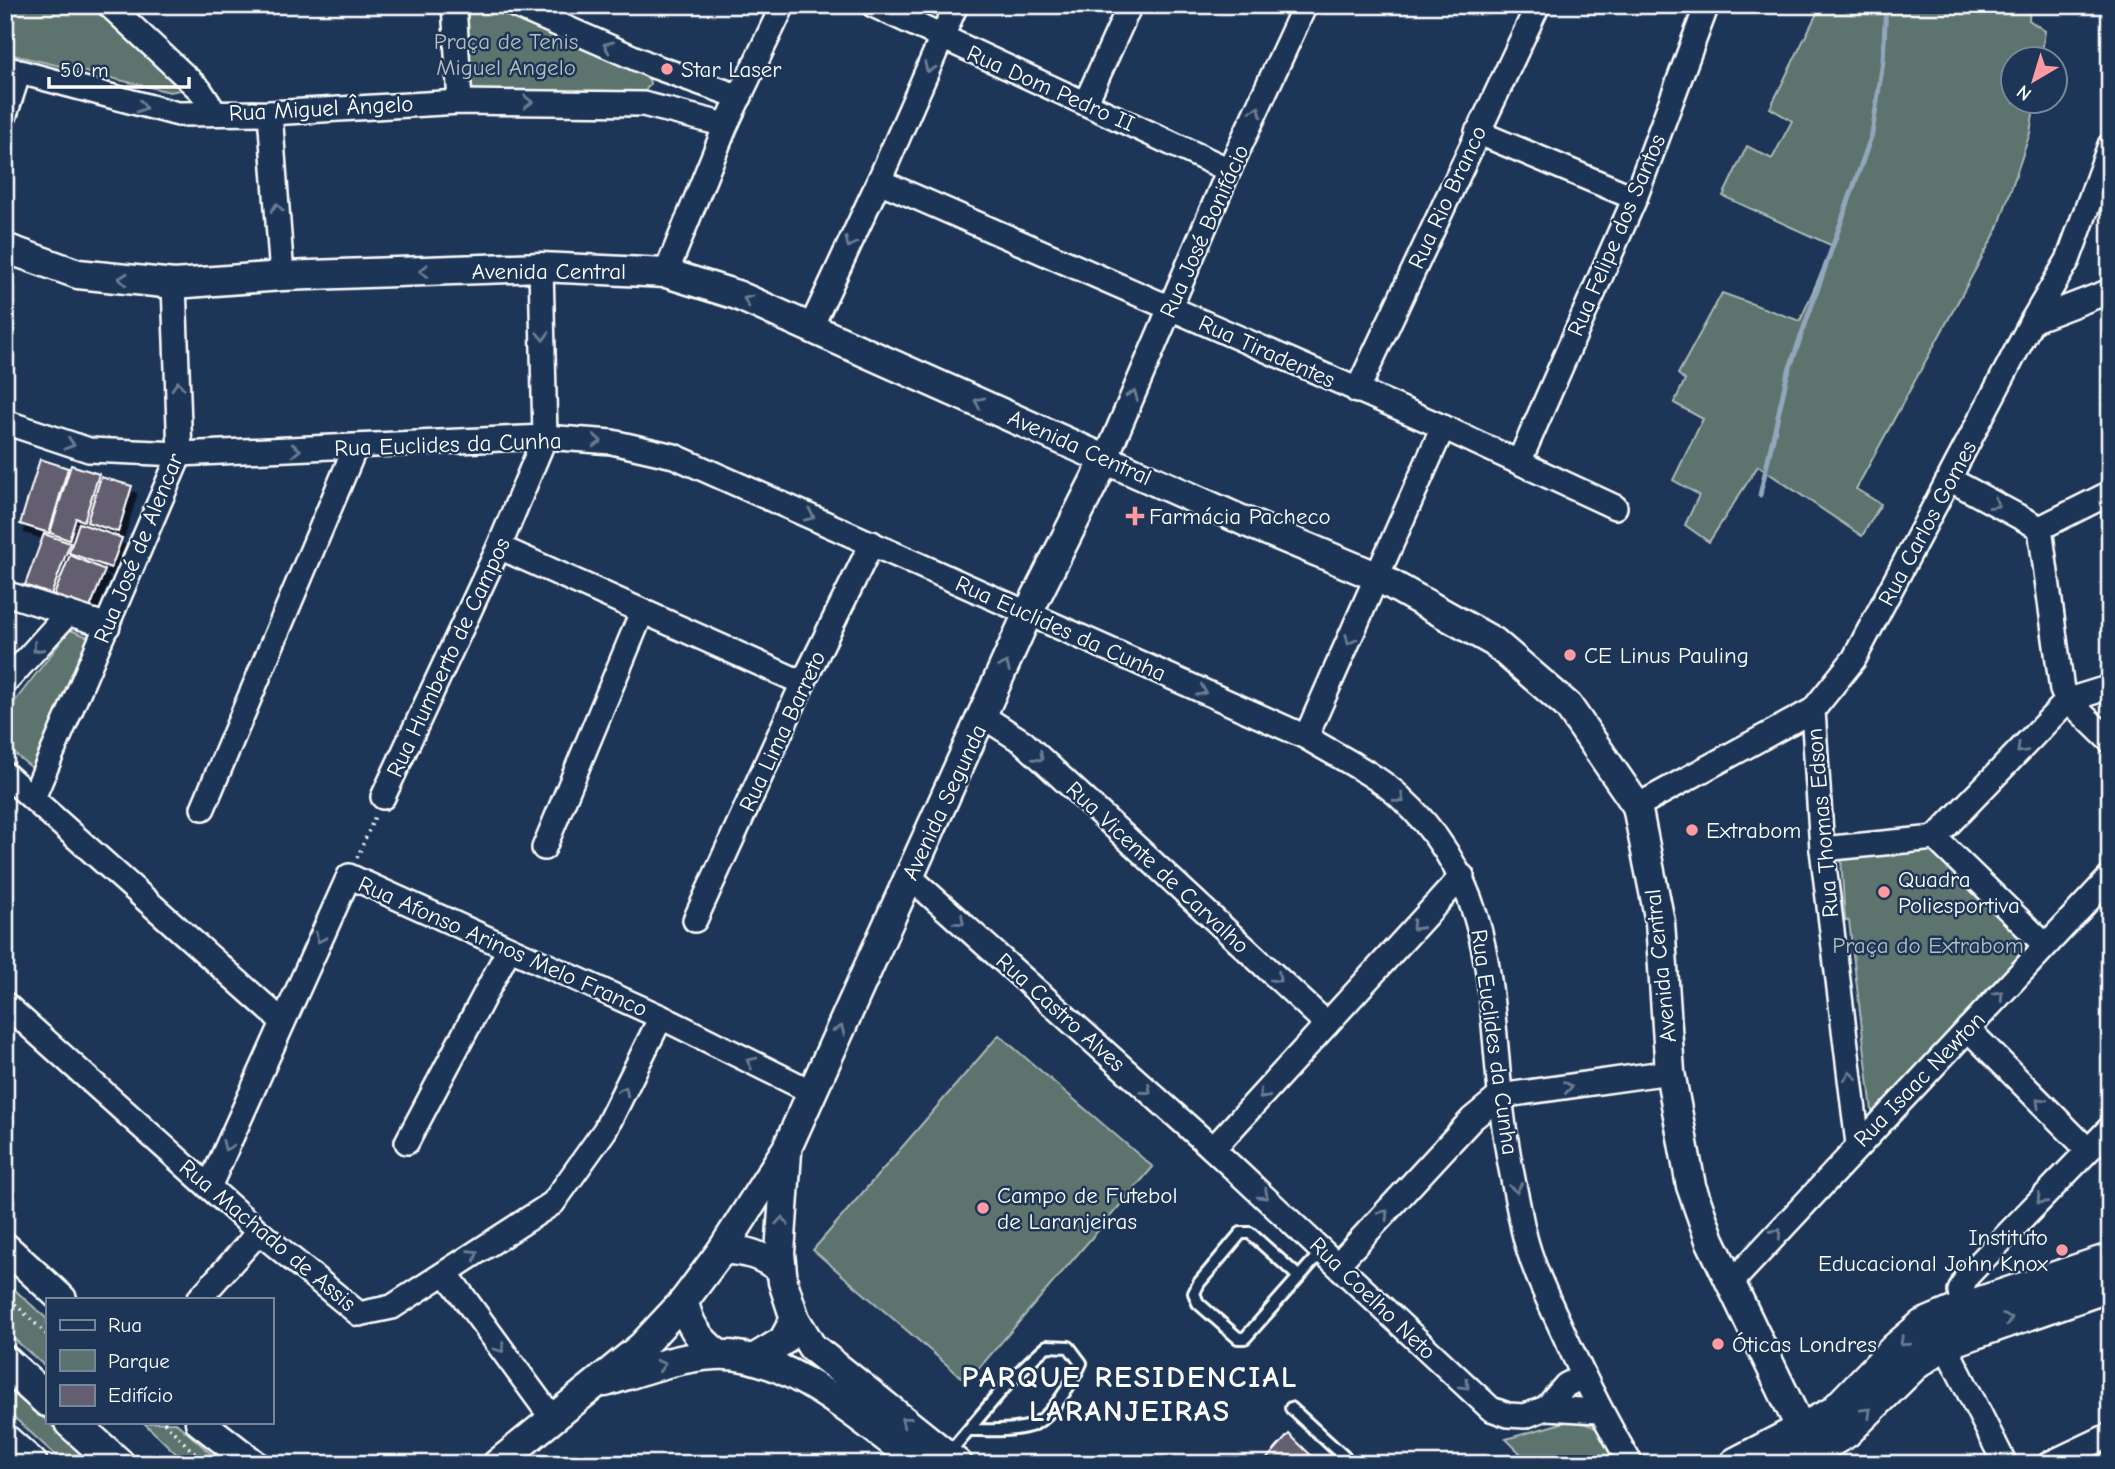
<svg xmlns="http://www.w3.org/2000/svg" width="2115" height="1469" viewBox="0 0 2115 1469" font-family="'Comic Neue',sans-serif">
	<defs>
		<filter id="shadow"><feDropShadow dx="4.5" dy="8" stdDeviation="0" flood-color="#0009"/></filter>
	</defs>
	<rect width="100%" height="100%" fill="#1d3557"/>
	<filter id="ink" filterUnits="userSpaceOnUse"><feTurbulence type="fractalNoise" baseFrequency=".0143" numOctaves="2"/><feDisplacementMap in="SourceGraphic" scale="14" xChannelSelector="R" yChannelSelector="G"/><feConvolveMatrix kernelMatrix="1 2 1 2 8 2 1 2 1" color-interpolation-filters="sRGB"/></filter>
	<g filter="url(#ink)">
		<!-- green -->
		<g fill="#5b736e" stroke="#adb9b6" stroke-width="2">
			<polygon points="5,5 102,5 190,88 170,92 5,53"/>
			<polygon points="463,5 497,5 647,68 650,84 640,98 464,95"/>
			<polygon points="1821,5 2030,5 2029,20 2045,31 2041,59 2014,60 2014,102 2035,102 2030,133 1998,228 1856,489 1881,504 1862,536 1758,466 1709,542 1685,525 1699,495 1673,480 1703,419 1674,403 1685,380 1678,374 1722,293 1800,321 1833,246 1723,196 1747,146 1772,159 1792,121 1770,108"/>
			<polygon points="70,630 94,639 37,772 5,746 5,714"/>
			<polygon points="1937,846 2034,942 1873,1119 1849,921 1845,920 1841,858"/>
			<polygon points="999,1035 1153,1167 967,1382 813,1250"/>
			<polygon points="5,1281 47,1319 47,1368 5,1331"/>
			<polygon points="5,1383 94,1464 65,1464 5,1409"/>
			<path d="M1569 1421C1603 1424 1604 1435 1618 1464H1531L1506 1439Z"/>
			<polygon points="175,1422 223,1464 187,1464 144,1423"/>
		</g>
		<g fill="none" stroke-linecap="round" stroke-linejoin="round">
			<!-- stream -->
			<polyline stroke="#92a7bc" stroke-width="5" points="1760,495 1787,376 1872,134 1883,61 1886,5"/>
		</g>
		<!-- building -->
		<g fill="#635f70" stroke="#fff" stroke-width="2" filter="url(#shadow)">
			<polygon points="40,459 68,468 49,533 20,524"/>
			<polygon points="71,465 99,474 84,521 76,518 69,540 50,533"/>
			<polygon points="101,477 132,486 118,532 87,522"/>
			<polygon points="79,523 122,538 111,568 69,553"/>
			<polygon points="44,534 70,543 51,595 25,585"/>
			<polygon points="70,555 105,570 89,610 54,595"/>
			<polygon points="1289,1434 1320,1464 1262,1464"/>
		</g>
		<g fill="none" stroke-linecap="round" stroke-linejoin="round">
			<!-- service casing -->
			<g stroke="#fff" stroke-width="16">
				<g id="service">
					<polyline points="1299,1277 1250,1233 1241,1233 1199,1283 1194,1293 1198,1303 1238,1338 1245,1338 1323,1250"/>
					<polyline points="1291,1408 1352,1464"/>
					<path d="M948 1454C980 1417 1010 1377 1047 1346L1069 1347 1081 1363C1073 1381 1053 1414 1035 1424 1020 1432 985 1430 969 1430"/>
				</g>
			</g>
			<!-- minor casing -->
			<g stroke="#fff" stroke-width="28">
				<g id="minor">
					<polyline points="109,5 200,90 215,113"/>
					<polyline points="454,5 460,102"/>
					<polyline points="514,5 653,66 740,97"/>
					<polyline points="873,5 1229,170"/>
					<polyline points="5,68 178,114 270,113 460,102 643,104 726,125"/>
					<polyline points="1086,102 1130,5"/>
					<polyline points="270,113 282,276"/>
					<polyline points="5,115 19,72"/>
					<polyline points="1477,132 1635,198"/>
					<polyline points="879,181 1443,427 1615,507"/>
					<polyline points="666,273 726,125 783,5"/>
					<polyline points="2032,321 2110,291"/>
					<polyline points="811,327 879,181 956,5"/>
					<polyline points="1357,391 1538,5"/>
					<path d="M5 422 89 450 180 454 545 437 612 442 674 456 1306 737C1335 755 1375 774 1400 797 1492 881 1489 979 1500 1093 1504 1138 1514 1185 1523 1229 1531 1265 1548 1299 1563 1332 1584 1378 1605 1421 1631 1464"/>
					<polyline points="1106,458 1229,170 1305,5"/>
					<polyline points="1519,462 1635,198 1707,5"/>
					<polyline points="1951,480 2040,528"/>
					<polyline points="2040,528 2062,690 2068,700 2110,741"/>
					<polyline points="2040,528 2110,493"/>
					<polyline points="499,547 803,683"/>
					<polyline points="5,593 108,626"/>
					<polyline points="5,683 68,613"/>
					<polyline points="1813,710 1822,849 1858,1144"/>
					<polyline points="984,717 1023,742 1327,1024"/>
					<polyline points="1306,737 1443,427"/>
					<polyline points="5,774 282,1021"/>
					<polyline points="383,797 499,547 545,437 541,267"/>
					<polyline points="33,798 180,454 174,284"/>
					<polyline points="1637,806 1813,710 1854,659 2032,321 2068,260 2110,145"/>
					<polyline points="203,808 355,448"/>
					<polyline points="1935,838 2045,945"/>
					<polyline points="544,848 642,612"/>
					<polyline points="1822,849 1935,838 2068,700 2110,687"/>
					<polyline points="909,876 1213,1149 1491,1409 1508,1415 1525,1416 1546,1408 1599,1411"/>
					<polyline points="695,920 803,683 872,543"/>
					<polyline points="5,1004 259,1232 359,1314 392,1307 553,1203 605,1130 661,1017"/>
					<polyline points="1968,1029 2088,1150"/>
					<polyline points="1500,1096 1670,1072"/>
					<polyline points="407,1142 509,949"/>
					<polyline points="1213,1149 1462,876"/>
					<polyline points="209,1187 349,876 661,1017 812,1092"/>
					<polyline points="1338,1264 1472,1119 1500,1096"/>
					<polyline points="446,1273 552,1418"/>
					<polyline points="1731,1283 2110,877"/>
					<polyline points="199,1299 259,1232"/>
					<polyline points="1963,1309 1960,1291 1967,1276 2110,1128"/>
					<polyline points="1944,1343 2005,1464"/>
					<polyline points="1546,1408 1566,1385 1582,1377"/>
					<polyline points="2049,1464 2110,1435"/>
				</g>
			</g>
			<!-- tertiary casing -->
			<g stroke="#fff" stroke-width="33">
				<g id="tertiary">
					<polyline points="5,248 78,274 174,284 282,276 541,267 666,273 737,295 1244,521 1378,577 1494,642 1568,706 1637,806 1660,922 1670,1072 1691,1186 1710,1240 1811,1450"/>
					<polyline points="787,1152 780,1253 783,1282 795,1319 812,1347 958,1464"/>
					<polyline points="5,1247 62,1299"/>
					<path d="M722 1250C745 1249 762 1256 781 1269"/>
					<path d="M684 1301C688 1324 699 1340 718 1354"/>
					<polyline points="755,1358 783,1341 795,1319"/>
					<path d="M605 1382C641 1371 677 1357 715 1355 786 1350 866 1424 921 1464"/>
					<polyline points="200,1422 254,1464"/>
					<polyline points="497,1464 642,1346 684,1301 722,1250 787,1148 1028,613 1106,458"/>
				</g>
			</g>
			<!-- secondary casing -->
			<g stroke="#fff" stroke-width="37">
				<g id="secondary">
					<polyline points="5,1362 47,1400"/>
					<polyline points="71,1422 118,1464"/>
					<polyline points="5,1441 31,1464"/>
					<polyline points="1736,1464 1834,1413 1896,1349 1923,1326 1963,1309 2110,1260"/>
					<polyline points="1789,1464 1845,1432 1913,1365 1944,1343 2110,1285"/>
				</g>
			</g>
			<!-- path -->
			<g stroke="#fff" stroke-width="3.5" stroke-dasharray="2 5" stroke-linecap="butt">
				<polyline points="357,858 376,814"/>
				<polyline points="5,1294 47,1335"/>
				<polyline points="164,1422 205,1464"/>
			</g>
			<!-- service -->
			<use href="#service" stroke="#1d3557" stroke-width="10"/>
			<!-- minor -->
			<use href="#minor" stroke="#1d3557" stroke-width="23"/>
			<!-- tertiary -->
			<use href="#tertiary" stroke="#1d3557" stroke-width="28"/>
			<!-- secondary -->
			<use href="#secondary" stroke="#1d3557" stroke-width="32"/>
		</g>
		<!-- one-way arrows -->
		<defs><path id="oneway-chevron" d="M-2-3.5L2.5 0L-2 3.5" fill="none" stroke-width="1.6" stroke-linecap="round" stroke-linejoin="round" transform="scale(1.75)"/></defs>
		<g stroke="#6c7c92">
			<use href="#oneway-chevron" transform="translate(608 46) rotate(-157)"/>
			<use href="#oneway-chevron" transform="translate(929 68) rotate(114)"/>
			<use href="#oneway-chevron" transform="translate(528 102) rotate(1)"/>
			<use href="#oneway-chevron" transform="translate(142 107) rotate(16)"/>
			<use href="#oneway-chevron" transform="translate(1257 111) rotate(-65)"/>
			<use href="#oneway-chevron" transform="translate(277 208) rotate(-94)"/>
			<use href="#oneway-chevron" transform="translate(850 243) rotate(115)"/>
			<use href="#oneway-chevron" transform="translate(424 271) rotate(178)"/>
			<use href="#oneway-chevron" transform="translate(123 279) rotate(-174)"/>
			<use href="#oneway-chevron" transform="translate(748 300) rotate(-157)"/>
			<use href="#oneway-chevron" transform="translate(543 336) rotate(88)"/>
			<use href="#oneway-chevron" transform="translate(178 386) rotate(-92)"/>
			<use href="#oneway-chevron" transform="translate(1133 395) rotate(-67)"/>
			<use href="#oneway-chevron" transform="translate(979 402) rotate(-156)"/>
			<use href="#oneway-chevron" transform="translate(597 441) rotate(4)"/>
			<use href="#oneway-chevron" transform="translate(70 444) rotate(18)"/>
			<use href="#oneway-chevron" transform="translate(296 450) rotate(-2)"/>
			<use href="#oneway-chevron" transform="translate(1995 504) rotate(29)"/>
			<use href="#oneway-chevron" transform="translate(810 516) rotate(24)"/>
			<use href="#oneway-chevron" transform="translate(1350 640) rotate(114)"/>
			<use href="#oneway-chevron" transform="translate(37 648) rotate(132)"/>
			<use href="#oneway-chevron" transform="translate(1005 666) rotate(-67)"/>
			<use href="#oneway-chevron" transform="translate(1202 691) rotate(24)"/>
			<use href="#oneway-chevron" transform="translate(2021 749) rotate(134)"/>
			<use href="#oneway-chevron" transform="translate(1039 757) rotate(43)"/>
			<use href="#oneway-chevron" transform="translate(1400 799) rotate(42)"/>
			<use href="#oneway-chevron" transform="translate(960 921) rotate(42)"/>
			<use href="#oneway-chevron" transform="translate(1416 926) rotate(132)"/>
			<use href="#oneway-chevron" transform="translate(320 938) rotate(115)"/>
			<use href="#oneway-chevron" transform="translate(1277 978) rotate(43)"/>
			<use href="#oneway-chevron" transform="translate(1999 995) rotate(-48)"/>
			<use href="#oneway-chevron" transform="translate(840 1030) rotate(-66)"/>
			<use href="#oneway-chevron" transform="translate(751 1062) rotate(-154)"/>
			<use href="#oneway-chevron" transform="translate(1850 1076) rotate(-97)"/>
			<use href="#oneway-chevron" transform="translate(1568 1087) rotate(-8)"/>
			<use href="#oneway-chevron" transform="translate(1147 1090) rotate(42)"/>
			<use href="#oneway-chevron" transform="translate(624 1091) rotate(-63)"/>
			<use href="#oneway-chevron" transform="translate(1263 1095) rotate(132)"/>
			<use href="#oneway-chevron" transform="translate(2040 1102) rotate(-135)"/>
			<use href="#oneway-chevron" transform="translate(227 1146) rotate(114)"/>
			<use href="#oneway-chevron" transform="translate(1516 1188) rotate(80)"/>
			<use href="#oneway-chevron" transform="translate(1264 1195) rotate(43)"/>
			<use href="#oneway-chevron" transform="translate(2041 1200) rotate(134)"/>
			<use href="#oneway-chevron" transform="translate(1384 1214) rotate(-47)"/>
			<use href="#oneway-chevron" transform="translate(782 1221) rotate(-86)"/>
			<use href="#oneway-chevron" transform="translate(1777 1233) rotate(-48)"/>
			<use href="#oneway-chevron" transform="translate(474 1254) rotate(-33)"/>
			<use href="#oneway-chevron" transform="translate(2008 1319) rotate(-19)"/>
			<use href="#oneway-chevron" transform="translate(1904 1342) rotate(138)"/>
			<use href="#oneway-chevron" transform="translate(500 1348) rotate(54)"/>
			<use href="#oneway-chevron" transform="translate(661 1365) rotate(-16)"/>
			<use href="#oneway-chevron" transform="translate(1465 1385) rotate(44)"/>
			<use href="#oneway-chevron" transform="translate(1867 1412) rotate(-45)"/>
			<use href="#oneway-chevron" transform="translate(905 1421) rotate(-142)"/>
		</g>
	</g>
	<!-- markers -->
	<g fill="#ff9aa2" stroke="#1d3557" stroke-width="2.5">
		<circle cx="667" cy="69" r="7"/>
		<path d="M1131.5 505.5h7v7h7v7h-7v7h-7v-7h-7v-7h7z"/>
		<circle cx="1570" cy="655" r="7"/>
		<circle cx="1692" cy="830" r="7"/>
		<circle cx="1884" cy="892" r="7"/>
		<circle cx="983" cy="1208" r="7"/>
		<circle cx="2062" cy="1250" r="7"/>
		<circle cx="1718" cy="1344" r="7"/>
	</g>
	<g text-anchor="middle" stroke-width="5" stroke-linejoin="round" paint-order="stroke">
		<!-- park labels -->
		<g font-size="23" fill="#b5c0be" stroke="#1d3557">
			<text x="506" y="49">Praça de Tenis<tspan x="506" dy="26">Miguel Angelo</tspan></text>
			<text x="1928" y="953">Praça do Extrabom</text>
		</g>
		<!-- poi labels -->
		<g font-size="23" fill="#fff" stroke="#1d3557" text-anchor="start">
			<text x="681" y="77">Star Laser</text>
			<text x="1149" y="524">Farmácia Pacheco</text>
			<text x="1584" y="663">CE Linus Pauling</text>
			<text x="1706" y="838">Extrabom</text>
			<text x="1898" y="887">Quadra<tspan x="1898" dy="26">Poliesportiva</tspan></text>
			<text x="997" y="1203">Campo de Futebol<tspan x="997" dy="26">de Laranjeiras</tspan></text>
			<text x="2048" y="1245" text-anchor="end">Instituto<tspan x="2048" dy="26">Educacional John Knox</tspan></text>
			<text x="1732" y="1352">Óticas Londres</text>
		</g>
		<!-- street labels -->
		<g font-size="23" fill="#fff" stroke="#1d3557">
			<text transform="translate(1051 88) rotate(24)" y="8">Rua Dom Pedro II</text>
			<text transform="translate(321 108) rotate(-3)" y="8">Rua Miguel Ângelo</text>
			<text transform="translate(1447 197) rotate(-65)" y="8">Rua Rio Branco</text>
			<text transform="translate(1204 231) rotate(-66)" y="8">Rua José Bonifácio</text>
			<text transform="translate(1616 235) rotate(-67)" y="8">Rua Felipe dos Santos</text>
			<text x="549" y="279">Avenida Central</text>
			<text transform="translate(1267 351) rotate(24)" y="8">Rua Tiradentes</text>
			<text transform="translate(448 444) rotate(-2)" y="8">Rua Euclides da Cunha</text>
			<text transform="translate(1080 447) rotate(24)" y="8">Avenida Central</text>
			<text transform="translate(1927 523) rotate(-62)" y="8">Rua Carlos Gomes</text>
			<text transform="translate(138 548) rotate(-68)" y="8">Rua José de Alencar</text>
			<text transform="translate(1061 628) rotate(24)" y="8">Rua Euclides da Cunha</text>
			<text transform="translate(448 657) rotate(-65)" y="8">Rua Humberto de Campos</text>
			<text transform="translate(782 731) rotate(-65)" y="8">Rua Lima Barreto</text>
			<text transform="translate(944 802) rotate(-65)" y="8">Avenida Segunda</text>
			<text transform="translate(1822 823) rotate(-95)" y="8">Rua Thomas Edson</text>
			<text transform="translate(1158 867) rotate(43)" y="8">Rua Vicente de Carvalho</text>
			<text transform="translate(503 946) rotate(24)" y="8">Rua Afonso Arinos Melo Franco</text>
			<text transform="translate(1660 966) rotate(-96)" y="8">Avenida Central</text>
			<text transform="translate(1061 1012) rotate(42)" y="8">Rua Castro Alves</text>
			<text transform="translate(1495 1042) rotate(82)" y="8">Rua Euclides da Cunha</text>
			<text transform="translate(1919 1079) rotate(-46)" y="8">Rua Isaac Newton</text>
			<text transform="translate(268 1235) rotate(40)" y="8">Rua Machado de Assis</text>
			<text transform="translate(1373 1298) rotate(44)" y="8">Rua Coelho Neto</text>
		</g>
		<!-- district labels -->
		<g font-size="30" font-weight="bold" letter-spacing="2" fill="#fff" stroke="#1d3557">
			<text x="1130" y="1387">PARQUE RESIDENCIAL<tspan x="1130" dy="34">LARANJEIRAS</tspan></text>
		</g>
	</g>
	<!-- margin -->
	<rect width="2115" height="1469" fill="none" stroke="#1d3557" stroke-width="28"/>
	<rect x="14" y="14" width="2087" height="1441" fill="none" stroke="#fff" stroke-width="2.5" filter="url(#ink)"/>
	<!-- legend -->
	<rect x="46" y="1298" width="228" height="126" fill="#1d3557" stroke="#77869a" stroke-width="2"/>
	<rect x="60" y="1320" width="35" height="10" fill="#1d3557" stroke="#77869a" stroke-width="2"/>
	<text x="108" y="1332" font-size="21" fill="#ffffff">Rua</text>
	<rect x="60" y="1350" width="35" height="21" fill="#5b736e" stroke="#77869a" stroke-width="2"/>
	<text x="108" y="1368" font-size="21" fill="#ffffff">Parque</text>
	<rect x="60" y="1385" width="35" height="21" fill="#635f70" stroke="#77869a" stroke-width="2"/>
	<text x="108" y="1402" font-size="21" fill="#ffffff">Edifício</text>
	<!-- north arrow -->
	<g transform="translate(2034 80) rotate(218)"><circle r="33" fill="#1d3557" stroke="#77869a" stroke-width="2"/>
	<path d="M0-5L12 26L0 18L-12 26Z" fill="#ff9aa2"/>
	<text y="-10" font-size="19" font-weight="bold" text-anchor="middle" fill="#ffffff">N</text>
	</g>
	<!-- scale -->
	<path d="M49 77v10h140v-10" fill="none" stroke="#ffffff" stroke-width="3.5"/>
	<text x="60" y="77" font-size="21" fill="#ffffff" stroke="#1d3557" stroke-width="5" paint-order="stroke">50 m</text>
</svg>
